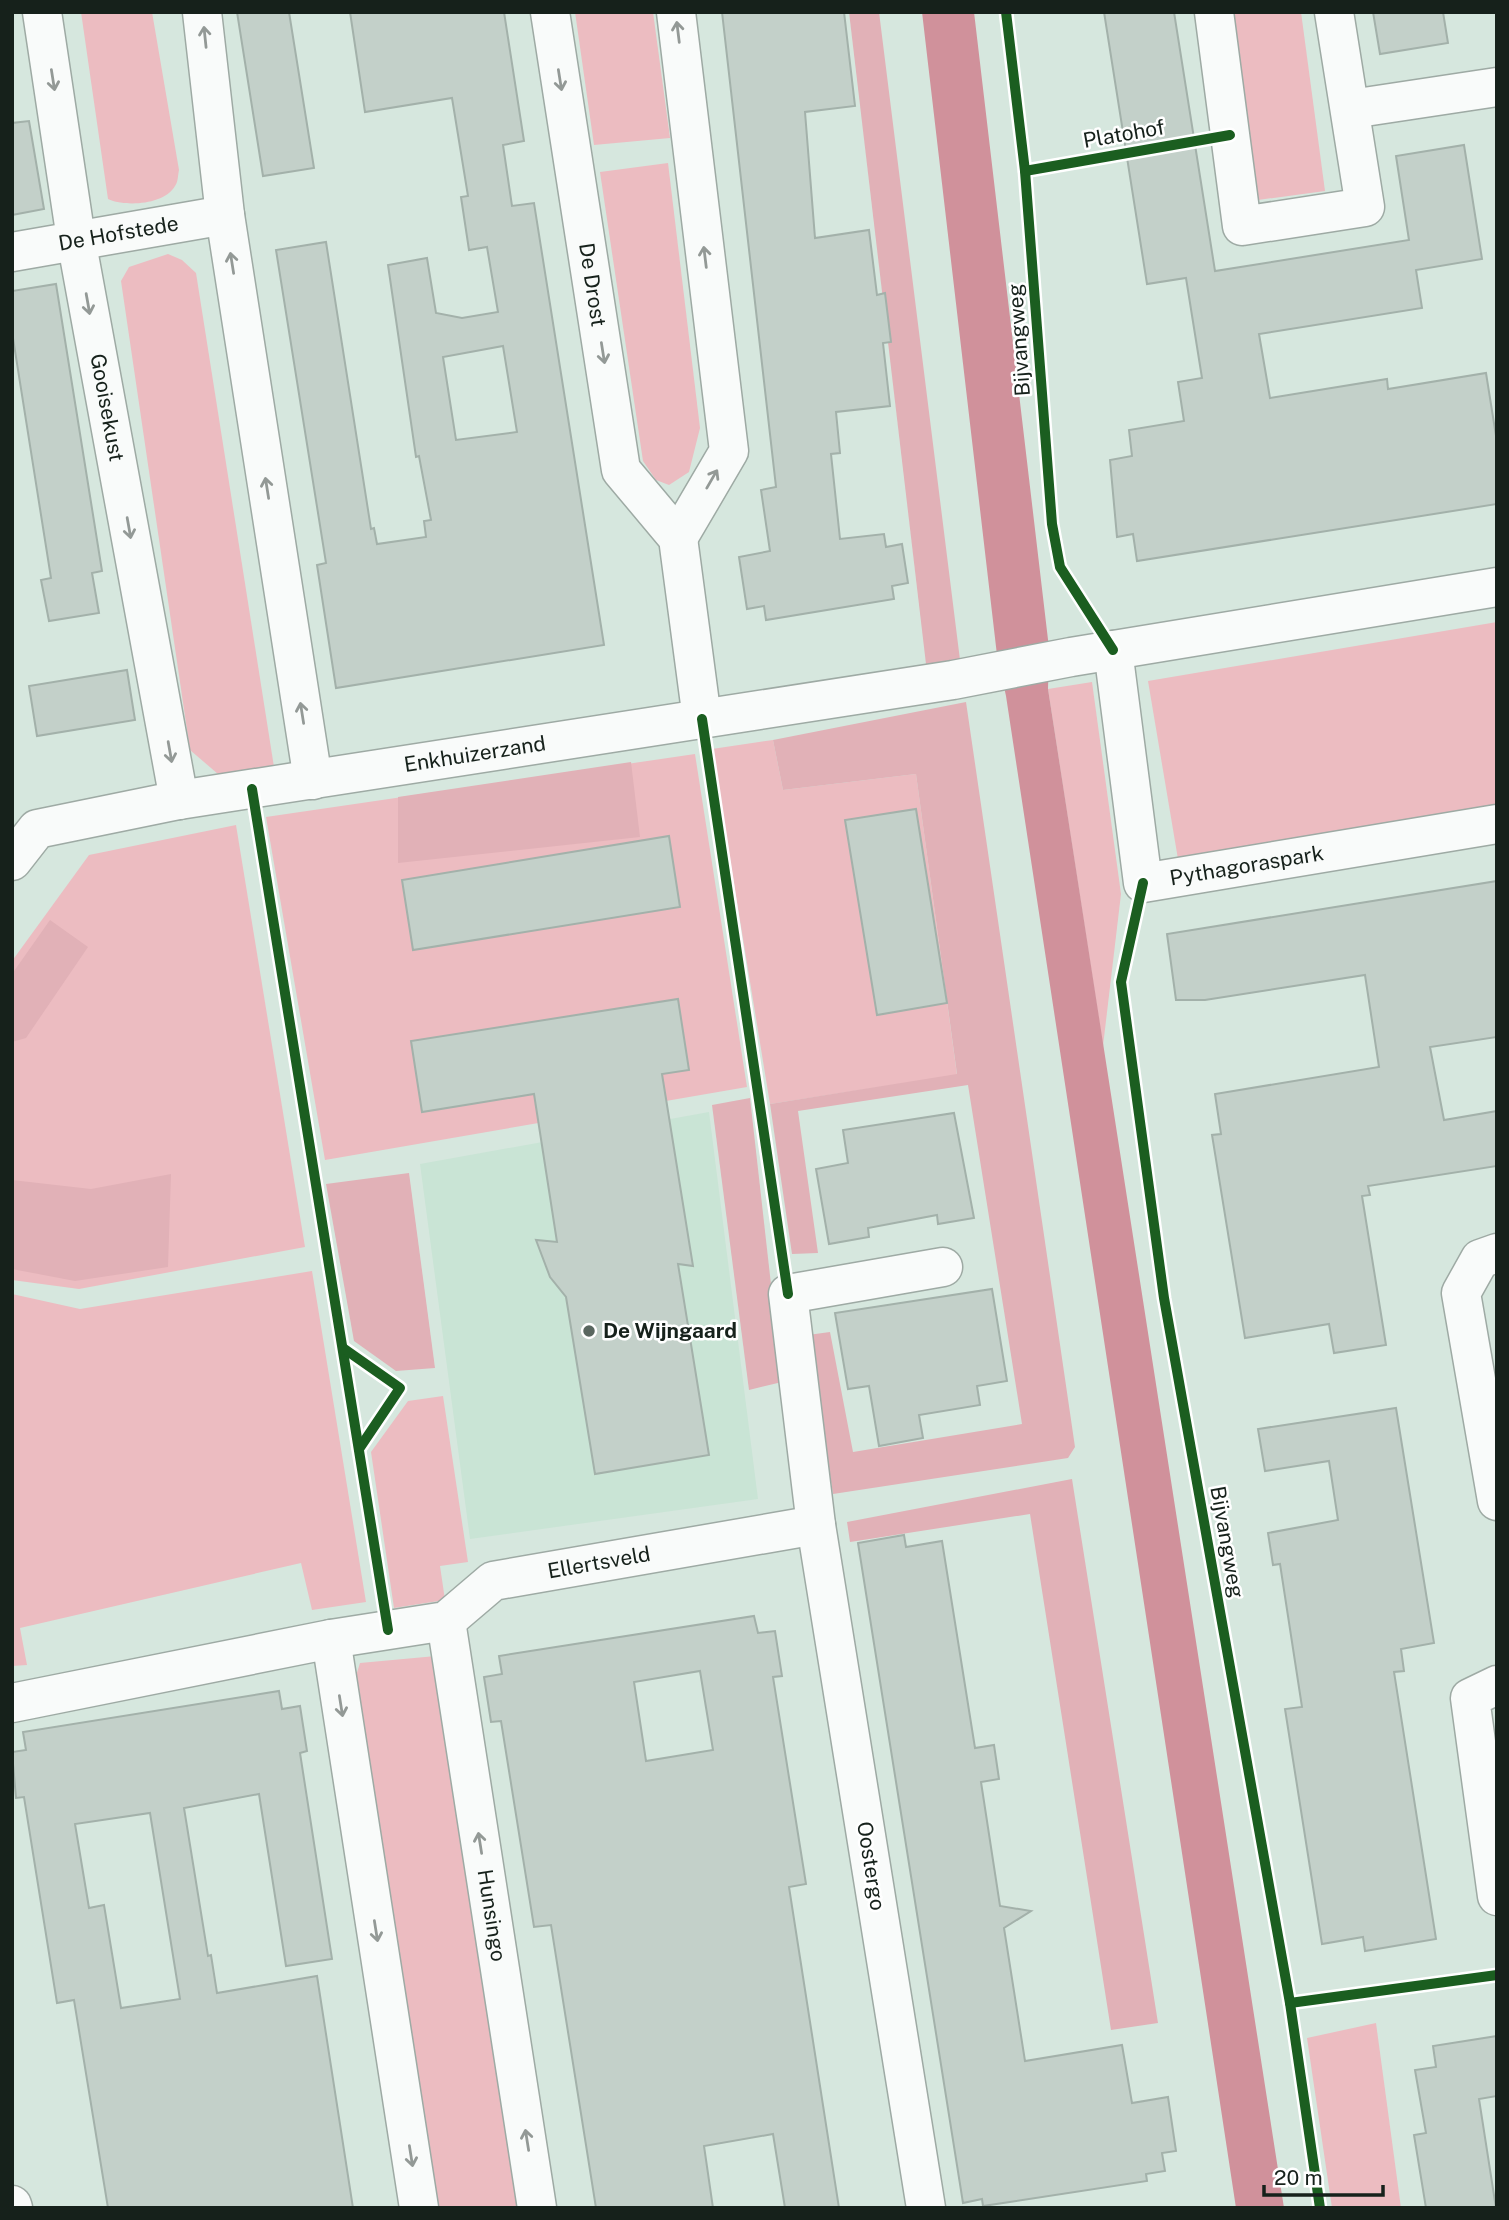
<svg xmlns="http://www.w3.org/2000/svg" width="1509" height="2220" viewBox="0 0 1509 2220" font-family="'Public Sans',sans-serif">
	<rect width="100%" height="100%" fill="#d6e7de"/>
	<!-- built -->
	<polygon fill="#c9e4d5" points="709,1112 758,1499 470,1539 420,1164"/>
	<!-- green -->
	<g fill="#ecbcc1">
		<path d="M81 12H152L179 170C178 174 178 183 175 186 164 205 125 207 108 199Z"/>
		<polygon points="575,12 653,12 670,138 594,145"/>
		<polygon points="1232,12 1301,12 1325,191 1258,200"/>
		<polygon points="668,163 700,428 689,472 669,485 656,480 643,461 600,172"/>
		<polygon points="168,254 182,260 196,273 274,767 218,774 190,750 121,281 129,267"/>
		<polygon points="1497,622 1497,812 1179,865 1148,681"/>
		<polygon points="1092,682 1121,894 1103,1046 1048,689"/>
		<polygon points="773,740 783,790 916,774 957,1075 770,1104 712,749"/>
		<polygon points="695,754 747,1087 325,1160 266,817"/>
		<polygon points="236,825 305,1247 79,1289 12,1280 12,961 89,855"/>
		<polygon points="312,1271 366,1602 312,1610 301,1563 20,1628 27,1665 12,1666 12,1294 80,1309"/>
		<polygon points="443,1396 468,1562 440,1566 445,1600 394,1608 371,1452 408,1401"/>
		<polygon points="436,1656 521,2208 437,2208 354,1682 360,1663"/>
		<polygon points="1376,2023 1401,2208 1332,2208 1307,2038"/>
	</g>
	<!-- forest -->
	<g fill="#e1b1b7">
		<polygon points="849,12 879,12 960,660 926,664"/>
		<polygon points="966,702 1075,1447 1068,1458 833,1494 808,1335 830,1332 853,1452 1022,1424 968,1085 798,1111 818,1253 792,1254 770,1104 957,1074 916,774 783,790 773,740"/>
		<polygon points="631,762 640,837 398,863 398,797"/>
		<polygon points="50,920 88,947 26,1038 12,1042 12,974"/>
		<polygon points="750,1098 782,1382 749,1390 712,1105"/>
		<polygon points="409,1173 435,1368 396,1371 354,1341 326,1184"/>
		<polygon points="171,1174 168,1267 75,1281 12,1269 12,1180 91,1189"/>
		<polygon points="1072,1479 1158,2023 1111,2030 1030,1514 850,1542 847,1522"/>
	</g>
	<!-- water -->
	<polygon fill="#d0919b" points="922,12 974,12 1049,648 1048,689 1284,2208 1236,2208 1006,696 997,655"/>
	<!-- building -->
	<g fill="#c3d0c9" stroke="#a3b1aa" stroke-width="2" fill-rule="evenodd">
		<polygon points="237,12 289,12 314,168 263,176"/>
		<path d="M350 12H504L524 141 503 145 512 206 534 203 604 645 336 688 317 565 326 563 276 250 326 242 371 529 374 528 377 544 426 537 424 521 431 520 419 456 416 457 388 265 427 258 436 313 462 318 498 312 487 247 469 250 461 197 468 196 452 98 365 112ZM503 346 517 432 456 440 443 357Z"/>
		<polygon points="722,12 844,12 855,106 805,112 815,238 869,230 877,295 885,293 891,342 883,343 890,406 836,412 840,453 831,454 840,539 884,534 886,547 902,544 908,583 892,586 894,599 766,620 764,606 747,609 739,557 770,551 761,490 776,487"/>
		<polygon points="1104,12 1174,12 1215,271 1409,240 1396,156 1464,145 1482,259 1416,270 1422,308 1259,334 1270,398 1387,379 1388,389 1486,373 1497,442 1497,504 1137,561 1133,534 1117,537 1110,460 1132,456 1129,430 1184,421 1178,382 1202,378 1186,278 1147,284"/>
		<polygon points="1373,12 1443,12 1448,43 1380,54"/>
		<polygon points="29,121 44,209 12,215 12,123"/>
		<polygon points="56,284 102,571 92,573 99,613 49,621 41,580 51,578 12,332 12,291"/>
		<polygon points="127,670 135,720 37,736 29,686"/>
		<polygon points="916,809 947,1003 877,1015 845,820"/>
		<polygon points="669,836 680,907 413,950 402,880"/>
		<polygon points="1497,881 1497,1037 1430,1047 1444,1120 1497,1111 1497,1166 1368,1186 1370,1195 1362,1196 1386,1345 1334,1353 1329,1324 1245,1338 1212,1135 1221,1134 1215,1094 1379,1067 1365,975 1205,1000 1176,1000 1167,934"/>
		<polygon points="678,999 689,1070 662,1074 693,1266 678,1264 709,1455 595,1474 566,1297 550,1277 536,1240 557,1242 534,1094 422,1112 411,1041"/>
		<polygon points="954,1113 974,1218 938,1224 937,1215 868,1228 869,1237 829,1244 816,1169 848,1163 843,1130"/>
		<polygon points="992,1289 1007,1381 977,1386 980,1405 919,1415 923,1438 879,1446 869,1386 848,1389 835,1313"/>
		<polygon points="1396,1408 1434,1643 1401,1649 1404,1671 1394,1672 1436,1939 1365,1951 1363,1937 1322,1944 1285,1709 1302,1707 1280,1564 1273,1565 1268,1533 1338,1520 1329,1461 1265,1471 1258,1429"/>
		<polygon points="904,1535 906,1547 942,1541 975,1748 994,1745 999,1779 981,1782 1000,1906 1031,1911 1004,1928 1025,2061 1122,2045 1132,2103 1168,2097 1176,2151 1162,2153 1165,2171 1146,2174 1147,2181 983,2206 982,2199 963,2203 858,1543"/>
		<path d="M754 1616 758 1633 775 1631 782 1676 773 1677 806 1884 789 1887 839 2208H785L773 2134 704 2146 713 2208H596L551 1925 534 1927 501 1721 491 1722 484 1677 502 1674 499 1656ZM700 1671 713 1750 646 1761 634 1682Z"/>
		<path d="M279 1691 282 1709 300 1706 307 1751 300 1753 332 1959 286 1966 259 1794 184 1808 208 1956 211 1955 217 1993 317 1976 353 2208H108L74 2000 57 2003 24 1797 16 1798 12 1752 26 1750 23 1732ZM150 1813 180 1999 121 2008 104 1905 89 1908 75 1824Z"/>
		<polygon points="1497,2036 1497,2096 1479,2099 1496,2208 1426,2208 1414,2135 1426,2133 1415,2070 1436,2067 1433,2046"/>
	</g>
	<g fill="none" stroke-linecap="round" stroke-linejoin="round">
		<!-- minor casing -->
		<g stroke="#9eaaa4" stroke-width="41">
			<g id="minor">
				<path id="s1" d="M42 12 76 239 179 800"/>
				<polyline points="202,12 225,215 313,780"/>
				<path id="s2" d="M550 12 621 470 678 538 702 719"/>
				<polyline points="676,12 729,451 678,538"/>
				<polyline points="1214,12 1242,226 1365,207 1334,12"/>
				<polyline points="1351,109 1497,87"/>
				<path id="s3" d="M12 252 225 215"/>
				<path id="s4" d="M1113 650 1143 883 1497 824"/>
				<path id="s5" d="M12 861 37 829 179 800 953 680 1071 657 1497 587"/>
				<polyline points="1497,1253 1480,1259 1461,1293 1497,1501"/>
				<path id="s6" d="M446 1621 537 2208"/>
				<polyline points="331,1639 419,2208"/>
				<polyline points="1497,1685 1470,1698 1497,1896"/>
				<path id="s7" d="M12 1703 331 1639 446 1621 493 1581 816 1525"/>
				<polyline points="12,2205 13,2208"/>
				<polyline points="926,2208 816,1525 788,1294 943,1267"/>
			</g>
		</g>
		<!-- minor -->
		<use href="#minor" stroke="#f9fbfa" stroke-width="38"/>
		<!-- cycleway casing -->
		<g stroke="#fff" stroke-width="15">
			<g id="cycleway">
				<polyline points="1006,12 1025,171 1052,524 1060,567 1113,650"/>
				<polyline points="1025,171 1230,135"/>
				<polyline points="702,719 788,1294"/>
				<polyline points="252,789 388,1630"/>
				<polyline points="1143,883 1121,982 1164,1298 1290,2003 1320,2208"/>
				<polyline points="343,1348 400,1388 359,1449"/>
				<polyline points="1290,2003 1497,1975"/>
			</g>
		</g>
		<!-- cycleway -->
		<use href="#cycleway" stroke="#1b5e20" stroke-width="10"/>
	</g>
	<!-- one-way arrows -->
	<defs><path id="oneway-shaft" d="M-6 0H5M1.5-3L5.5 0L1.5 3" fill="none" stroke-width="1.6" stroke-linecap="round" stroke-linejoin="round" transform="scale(1.75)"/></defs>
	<g stroke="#939996">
		<use href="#oneway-shaft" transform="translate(678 32) rotate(-97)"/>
		<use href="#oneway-shaft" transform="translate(205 37) rotate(-96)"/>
		<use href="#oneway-shaft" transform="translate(53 80) rotate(81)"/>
		<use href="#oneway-shaft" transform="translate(560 80) rotate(81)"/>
		<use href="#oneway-shaft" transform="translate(705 257) rotate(-97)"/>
		<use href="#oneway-shaft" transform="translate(232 263) rotate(-99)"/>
		<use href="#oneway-shaft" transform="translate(88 304) rotate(80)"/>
		<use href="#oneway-shaft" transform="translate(603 353) rotate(81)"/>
		<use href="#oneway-shaft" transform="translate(712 479) rotate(-60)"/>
		<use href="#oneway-shaft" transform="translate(267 488) rotate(-99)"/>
		<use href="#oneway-shaft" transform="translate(129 528) rotate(80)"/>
		<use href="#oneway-shaft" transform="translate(302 713) rotate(-99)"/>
		<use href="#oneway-shaft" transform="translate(170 752) rotate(80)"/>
		<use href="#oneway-shaft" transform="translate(341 1706) rotate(81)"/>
		<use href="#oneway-shaft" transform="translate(480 1843) rotate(-99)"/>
		<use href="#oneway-shaft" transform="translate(376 1931) rotate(81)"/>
		<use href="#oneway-shaft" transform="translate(527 2140) rotate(-99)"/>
		<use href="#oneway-shaft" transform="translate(411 2156) rotate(81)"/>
	</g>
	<!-- markers -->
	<circle fill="#59665f" stroke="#fff" stroke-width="2.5" cx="589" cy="1331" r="7"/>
	<g text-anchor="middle" stroke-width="5" stroke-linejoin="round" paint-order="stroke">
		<!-- street labels -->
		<g font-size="21" fill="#16211b" stroke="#fff">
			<text transform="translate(1124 134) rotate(-10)" y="7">Platohof</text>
			<text dy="7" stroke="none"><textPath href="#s3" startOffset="108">De Hofstede</textPath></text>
			<text dy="7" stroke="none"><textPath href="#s2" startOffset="276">De Drost</textPath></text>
			<text transform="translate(1019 340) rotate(-94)" y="7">Bijvangweg</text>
			<text dy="7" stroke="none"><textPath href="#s1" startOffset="401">Gooisekust</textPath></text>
			<text dy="7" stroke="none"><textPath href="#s5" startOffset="485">Enkhuizerzand</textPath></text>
			<text dy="7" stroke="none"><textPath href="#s4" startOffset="340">Pythagoraspark</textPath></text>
			<text transform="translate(1227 1542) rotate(80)" y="7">Bijvangweg</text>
			<text dy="7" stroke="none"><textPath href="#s7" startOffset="611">Ellertsveld</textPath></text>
			<text transform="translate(871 1866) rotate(81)" y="7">Oostergo</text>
			<text dy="7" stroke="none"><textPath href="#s6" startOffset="298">Hunsingo</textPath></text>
		</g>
		<!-- poi labels -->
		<g font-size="21" font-weight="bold" fill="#16211b" stroke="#fff" text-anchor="start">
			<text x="603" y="1338">De Wijngaard</text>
		</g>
	</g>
	<!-- border -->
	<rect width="1509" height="2220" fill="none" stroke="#16211b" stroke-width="28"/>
	<!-- scale -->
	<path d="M1264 2185v10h119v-10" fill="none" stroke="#16211b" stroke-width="3.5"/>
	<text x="1274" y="2185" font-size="21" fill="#16211b" stroke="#ffffff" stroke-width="5" paint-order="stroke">20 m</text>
</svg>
